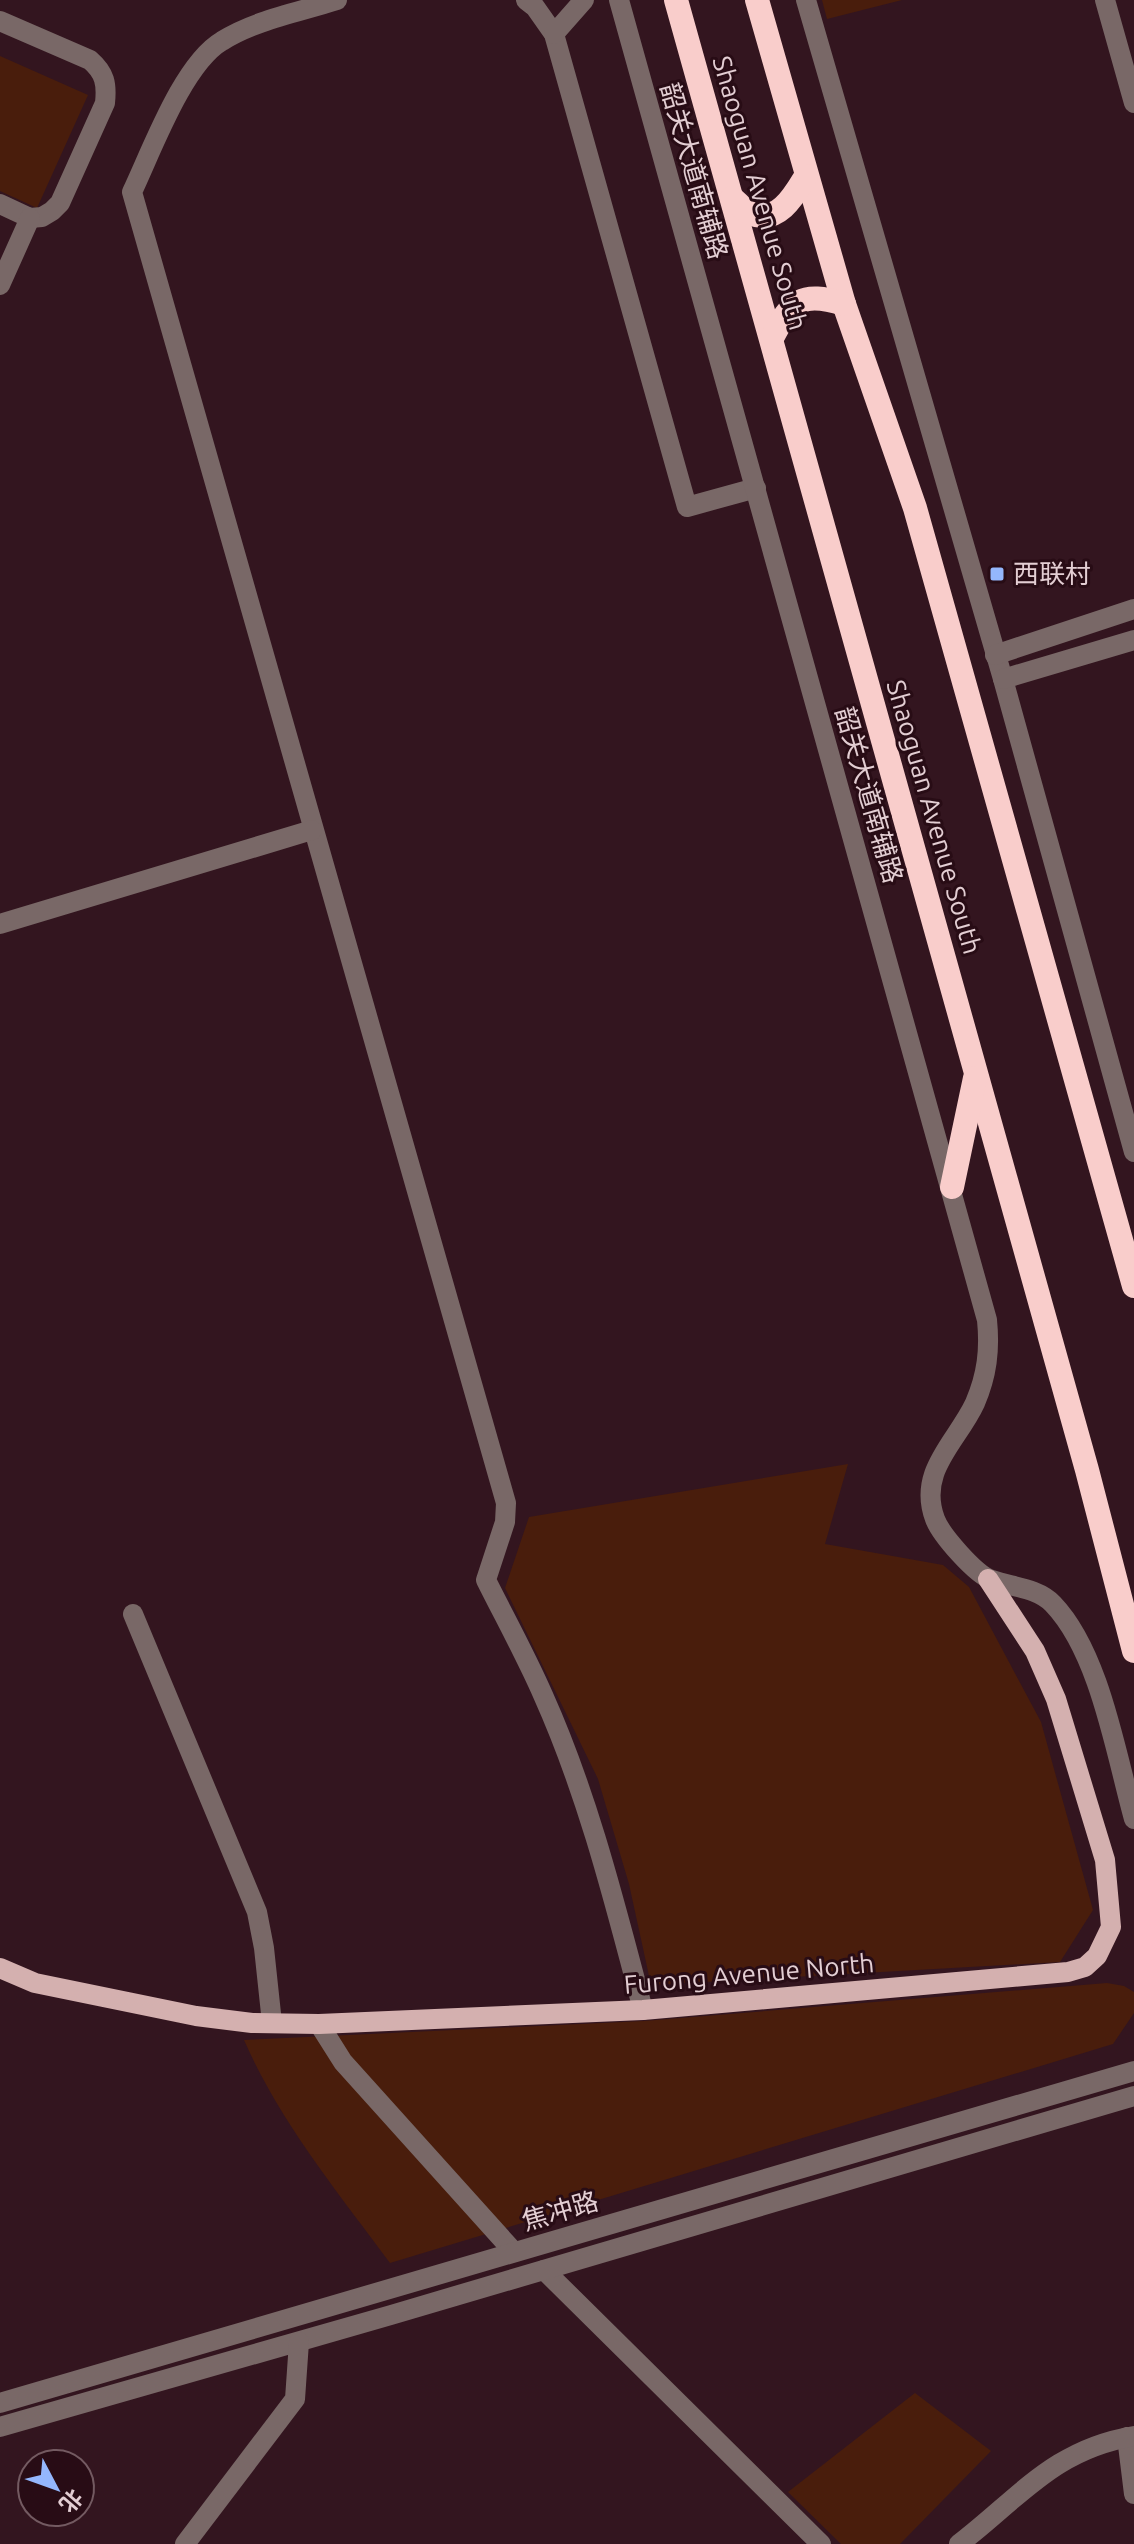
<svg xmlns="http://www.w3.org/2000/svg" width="1134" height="2544" viewBox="0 0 1134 2544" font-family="Ubuntu,'Noto Sans SC',sans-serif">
	<rect width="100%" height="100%" fill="#33151f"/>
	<!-- green -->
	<g fill="#491d0c">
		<polygon points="822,0 902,0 827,19"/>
		<polygon points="0,56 88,95 37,208 0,191"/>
		<polygon points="848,1464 825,1544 943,1565 969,1587 1041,1722 1093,1910 1060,1962 651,1985 629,1884 598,1779 505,1588 529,1517"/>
		<path d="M1107 1983 1124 1986 1134 1992V2013L1113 2044 390 2263C337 2191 280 2122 244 2040L644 2021Z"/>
		<polygon points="915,2393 991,2451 900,2544 841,2544 788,2492"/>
	</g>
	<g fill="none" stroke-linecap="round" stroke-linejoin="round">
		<!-- minor -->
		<g stroke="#796867" stroke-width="20">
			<path d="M337 0C300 12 255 20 222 41 183 64 152 150 132 192L506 1503 505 1522 486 1580C505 1618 526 1656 543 1695 588 1795 615 1904 643 2010"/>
			<polyline points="526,0 535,7 554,34 687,507 756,488"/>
			<path d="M619 0 987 1320C990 1350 987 1375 975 1403 957 1442 917 1471 935 1519 941 1535 976 1575 992 1580 1012 1587 1038 1588 1053 1604 1100 1653 1116 1755 1134 1819"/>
			<polyline points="806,0 1003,679 1134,1152"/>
			<polyline points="1105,0 1134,103"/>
			<path d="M0 21 90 60C105 73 107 84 105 103L60 203 52 211 42 217 30 218 0 204"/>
			<polyline points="554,34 584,0"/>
			<polyline points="0,285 30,218"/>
			<polyline points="995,655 1134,609"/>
			<polyline points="1003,679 1134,640"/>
			<polyline points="0,924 312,830"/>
			<polyline points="133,1614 257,1912 264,1948 272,2023"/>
			<polyline points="319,2024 343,2062 514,2252"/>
			<polyline points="544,2270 821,2544"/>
			<polyline points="0,2403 1134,2071"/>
			<polyline points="0,2427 391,2315 1134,2096"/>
			<polyline points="1127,2437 1134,2494"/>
			<polyline points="185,2544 295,2399 299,2342"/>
			<path d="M959 2544C1019 2498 1054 2449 1134 2436"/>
		</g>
		<!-- major -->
		<polyline stroke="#d4b0af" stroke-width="20" points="0,1968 35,1983 196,2016 252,2023 319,2024 643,2010 1068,1972 1085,1967 1097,1956 1111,1927 1105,1860 1056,1699 1035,1651 988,1579"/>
		<!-- highway -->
		<g stroke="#f9cdcb" stroke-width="24">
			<polyline points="676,0 1087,1470 1134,1651"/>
			<polyline points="757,0 844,304 915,508 1134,1286"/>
			<path d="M732 198C737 202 745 212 752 214 779 224 795 194 806 176"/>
			<path d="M772 338C792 300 801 291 844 304"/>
			<polyline points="952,1187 975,1078"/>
		</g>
	</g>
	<!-- markers -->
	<rect fill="#94b7fd" stroke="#280c15" stroke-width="3" x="989" y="566" width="16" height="16" rx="4"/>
	<g text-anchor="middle" stroke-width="6" stroke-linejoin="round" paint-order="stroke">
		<!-- street labels -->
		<g font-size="26" fill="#e3ced3" stroke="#280c15">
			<text transform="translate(694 171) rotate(74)" y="9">韶关大道南辅路</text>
			<text transform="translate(760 193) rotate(74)" y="9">Shaoguan Avenue South</text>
			<text transform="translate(869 795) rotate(74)" y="9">韶关大道南辅路</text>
			<text transform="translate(934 817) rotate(74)" y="9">Shaoguan Avenue South</text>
			<text transform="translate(749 1974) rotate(-5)" y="9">Furong Avenue North</text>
			<text transform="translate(560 2211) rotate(-16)" y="9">焦冲路</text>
		</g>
		<!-- poi labels -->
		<g font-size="26" fill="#e3ced3" stroke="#280c15" text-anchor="start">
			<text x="1013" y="583">西联村</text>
		</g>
	</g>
	<!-- north arrow -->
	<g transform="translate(56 2488) rotate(131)"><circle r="38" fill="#280c15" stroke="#735a61" stroke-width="2"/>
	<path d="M0-6L14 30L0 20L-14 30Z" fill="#94b7fd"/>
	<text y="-12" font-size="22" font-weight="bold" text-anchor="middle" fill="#e3ced3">北</text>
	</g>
</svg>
